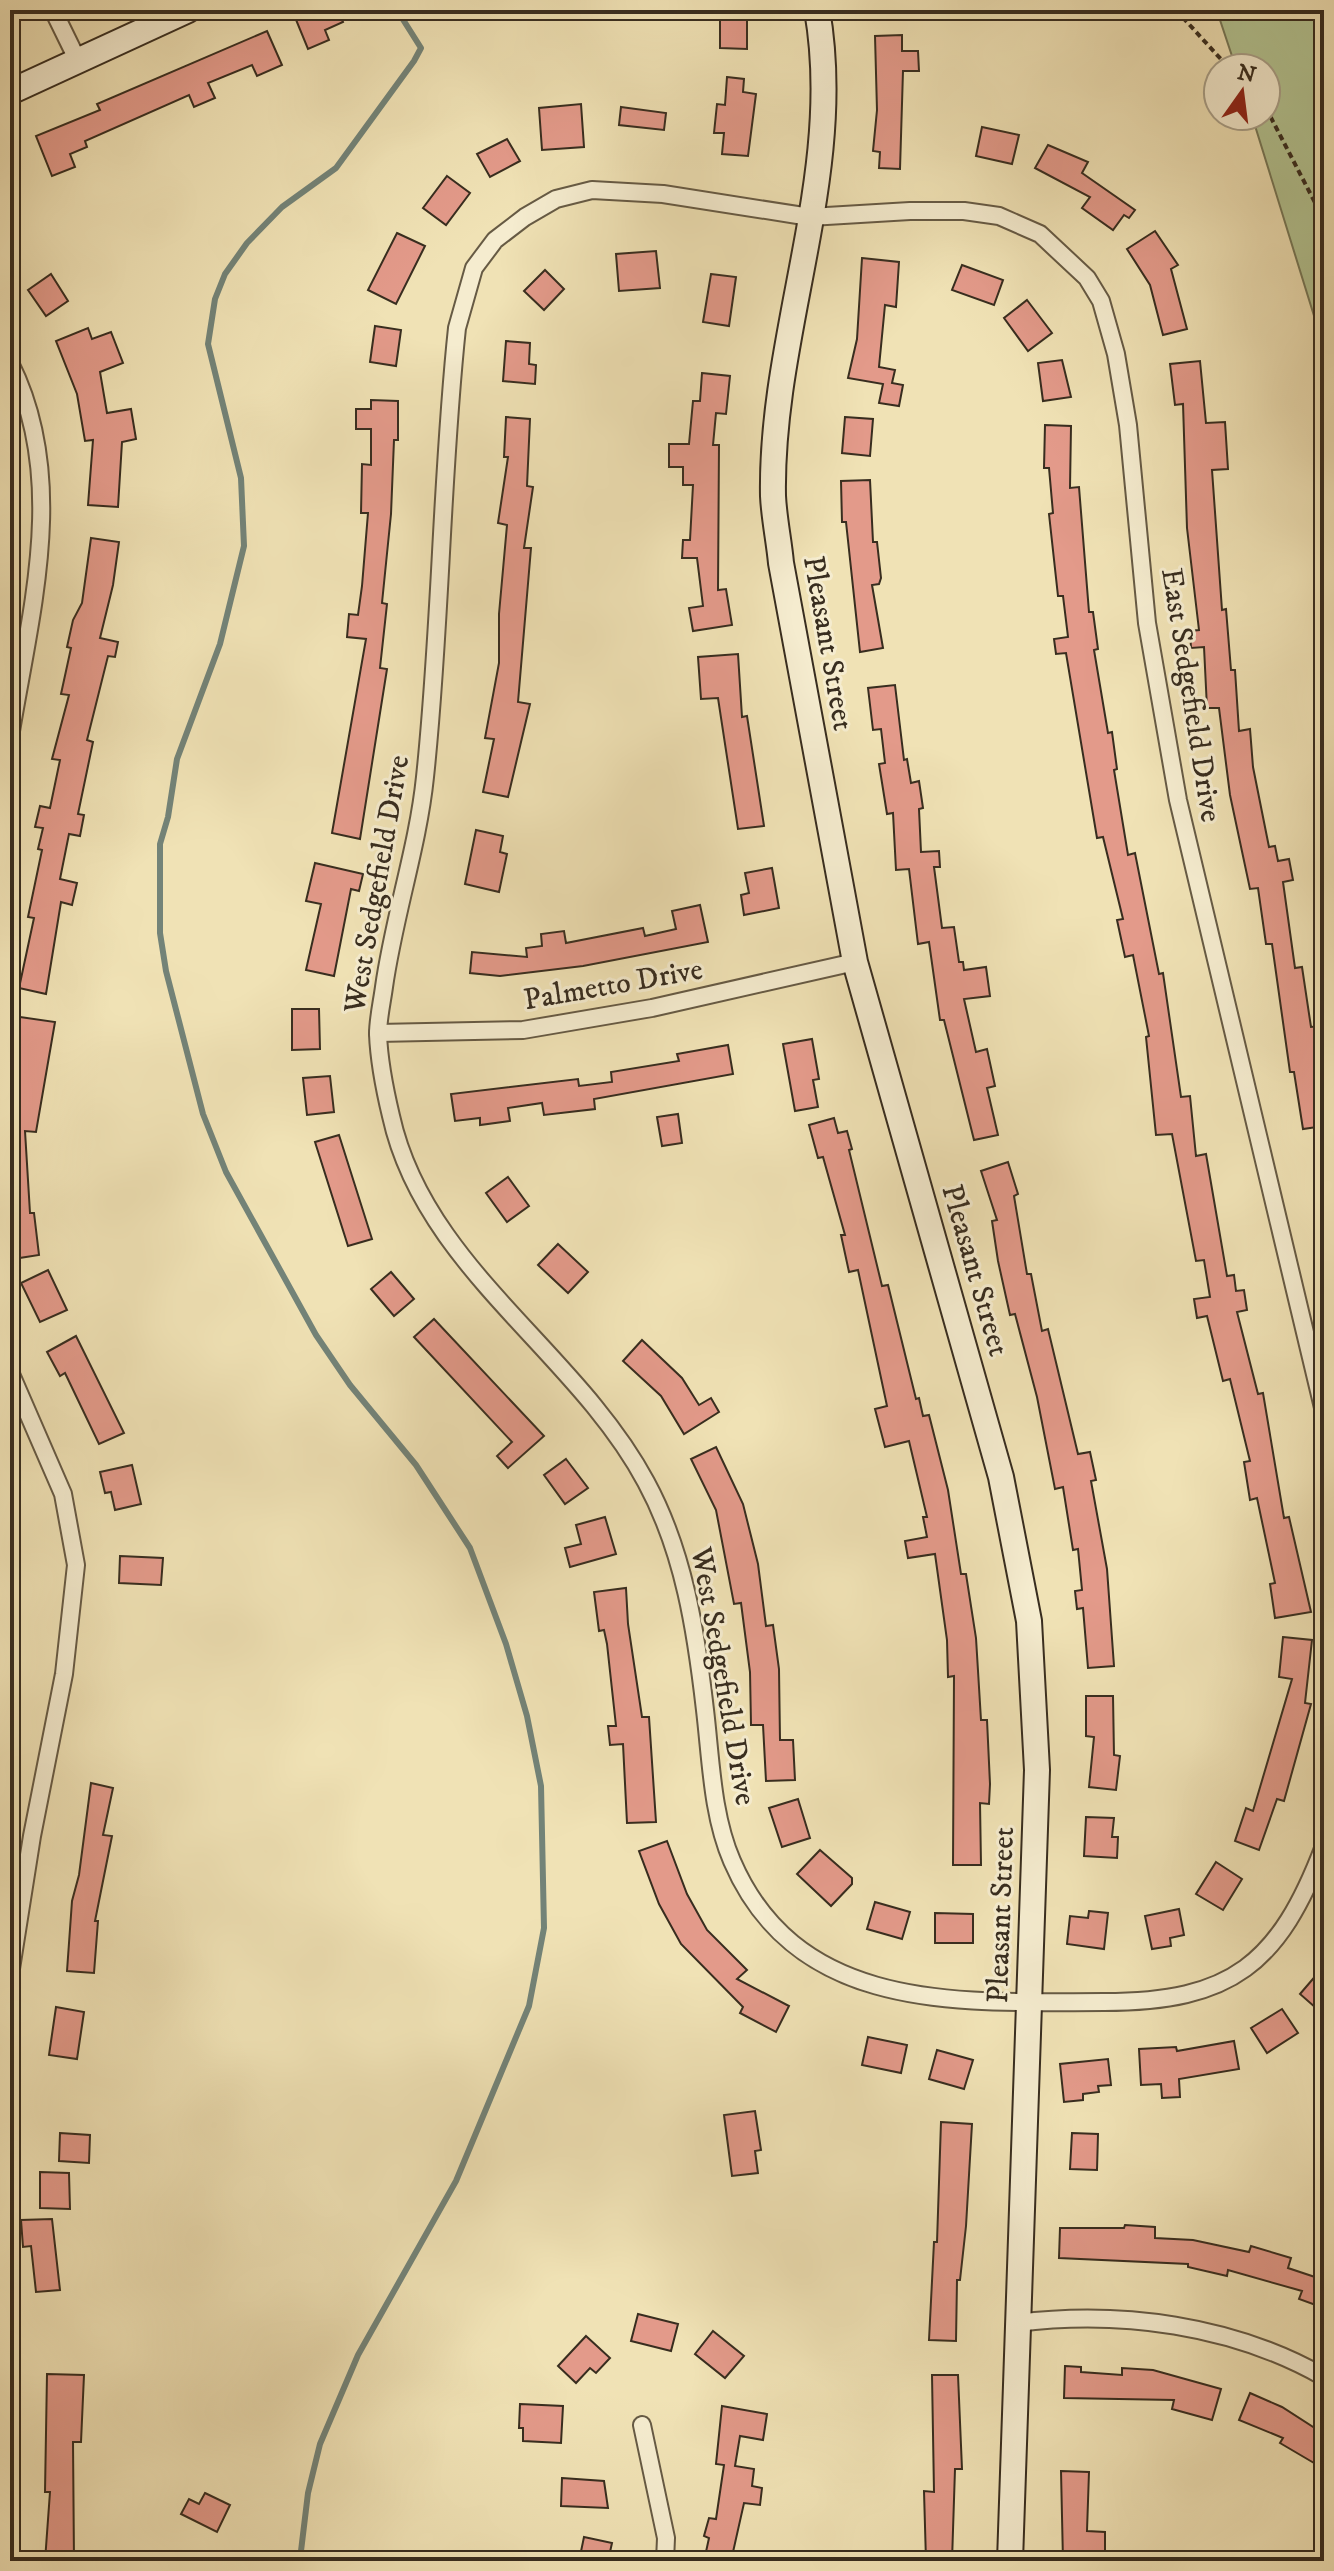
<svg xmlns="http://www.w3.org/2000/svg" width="1334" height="2571" viewBox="0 0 1334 2571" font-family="'IM FELL DW Pica',serif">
	<rect width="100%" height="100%" fill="#f0e2b5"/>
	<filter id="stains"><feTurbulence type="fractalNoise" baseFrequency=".0025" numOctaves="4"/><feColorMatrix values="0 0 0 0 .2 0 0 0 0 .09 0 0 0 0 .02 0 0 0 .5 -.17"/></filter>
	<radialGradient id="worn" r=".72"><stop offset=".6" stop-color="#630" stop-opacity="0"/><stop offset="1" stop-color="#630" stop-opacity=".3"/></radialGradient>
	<!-- green -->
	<polygon fill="#b3c492" stroke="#767858" stroke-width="2" points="1213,10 1324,10 1324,348 1252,116 1266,116 1266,68 1236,68 1219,17"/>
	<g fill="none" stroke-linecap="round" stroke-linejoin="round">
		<!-- stream -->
		<polyline stroke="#738378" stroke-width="6" points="301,2551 308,2493 320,2444 358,2355 456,2181 529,2006 544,1928 541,1786 527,1716 506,1644 470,1548 416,1465 350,1385 316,1335 226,1172 203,1114 166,971 160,933 160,844 168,817 177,759 220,644 244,546 241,478 208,344 215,299 225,274 247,243 282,207 336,168 414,61 421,48 397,10"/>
	</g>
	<!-- building -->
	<g fill="#e39a8a" stroke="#382d1f" stroke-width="2">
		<polygon points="292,10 338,10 343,22 325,30 329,40 308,49"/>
		<polygon points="720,11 747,11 747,49 720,48"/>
		<polygon points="267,31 282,65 257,76 252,65 208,83 215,98 194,107 189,95 85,141 87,147 70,154 75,167 52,176 36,136 100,110 97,104"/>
		<polygon points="902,35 902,51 918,51 919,71 903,71 900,169 879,168 880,152 873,151 877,110 875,36"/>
		<polygon points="727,77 744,79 743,92 756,94 748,156 722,154 724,133 714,133 717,104 725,105"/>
		<polygon points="581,104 584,147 542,150 539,108"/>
		<polygon points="621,107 666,113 664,130 619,125"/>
		<polygon points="982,127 1019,135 1012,164 976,156"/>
		<polygon points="507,139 520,161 490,177 477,154"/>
		<polygon points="1048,145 1088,162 1082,173 1135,210 1129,218 1124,215 1113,230 1082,208 1090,197 1035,168"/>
		<polygon points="447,176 470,193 446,225 423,208"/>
		<polygon points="1155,231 1178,265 1171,269 1187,329 1163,335 1150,285 1127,249"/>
		<polygon points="397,233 425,246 396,304 368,290"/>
		<polygon points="656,251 660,288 619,291 616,254"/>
		<polygon points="862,258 899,262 896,307 885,305 879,367 895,370 892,383 903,385 899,406 879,403 883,384 848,378 857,339"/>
		<polygon points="962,265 1003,280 994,305 952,290"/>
		<polygon points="545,270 564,289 544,310 524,291"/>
		<polygon points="51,274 68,301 46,316 28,290"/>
		<polygon points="711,274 736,277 729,326 703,322"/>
		<polygon points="1027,300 1052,333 1028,351 1004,318"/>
		<polygon points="375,326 401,330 396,366 370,362"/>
		<polygon points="88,328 92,339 111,332 123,363 100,372 107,413 131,409 136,439 122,442 118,507 88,505 93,440 85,441 77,394 56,341"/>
		<polygon points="506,341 530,343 529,364 536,365 535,384 503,381"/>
		<polygon points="1062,360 1071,397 1043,401 1038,363"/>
		<polygon points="1200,361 1206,423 1225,422 1228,469 1212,470 1222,610 1226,609 1231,670 1235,670 1239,731 1250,729 1253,767 1269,847 1275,846 1278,861 1289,859 1293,880 1283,882 1295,968 1302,967 1311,1027 1320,1026 1322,1043 1315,1044 1321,1085 1324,1085 1324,1126 1303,1129 1294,1072 1290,1072 1272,944 1266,944 1258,888 1250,889 1230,795 1219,708 1207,708 1204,647 1191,648 1190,631 1199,630 1187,528 1183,404 1175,405 1170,364"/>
		<polygon points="702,373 730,376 726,414 716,413 713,445 719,445 718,590 726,589 732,625 693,631 689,608 703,606 697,558 682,558 683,540 690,540 693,485 683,485 683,467 669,467 669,444 689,444 693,401 700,401"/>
		<polygon points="371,400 398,401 398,440 394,440 391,514 382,603 387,604 380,668 387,669 360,839 332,833 366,639 347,637 349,614 358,615 362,586 368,513 361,513 362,464 371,465 371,429 356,429 356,409 371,409"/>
		<polygon points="506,417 530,419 527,486 533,487 524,548 531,548 518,702 530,704 508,797 483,792 494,739 485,738 499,663 499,614 507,525 498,523 508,457 504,457"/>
		<polygon points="845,417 873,419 870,456 842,453"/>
		<polygon points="1045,425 1071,426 1070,488 1079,487 1089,612 1093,612 1098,649 1094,650 1108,733 1112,732 1117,769 1114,770 1128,855 1135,853 1159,974 1163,973 1181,1097 1190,1096 1196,1156 1206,1154 1227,1276 1234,1275 1236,1291 1244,1290 1247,1310 1237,1312 1258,1394 1263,1393 1284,1518 1289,1517 1311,1612 1275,1618 1270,1584 1275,1583 1257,1498 1250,1500 1244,1462 1250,1461 1230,1379 1223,1381 1207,1316 1197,1318 1194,1299 1210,1297 1204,1260 1196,1261 1172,1134 1156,1135 1146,1037 1149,1036 1133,955 1125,957 1117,920 1123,919 1103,837 1097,838 1066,653 1056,654 1054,639 1068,637 1063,596 1058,596 1049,514 1053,513 1049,468 1044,468"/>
		<polygon points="870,480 873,542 877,542 881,578 879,584 872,585 883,648 860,652 846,522 842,522 841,481"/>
		<polygon points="91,538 119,542 113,585 100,638 118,642 115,657 108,656 87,740 93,742 78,814 84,815 80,836 69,834 60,879 77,883 72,905 61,902 46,994 19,988 34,918 28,917 42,850 38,849 43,828 35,827 40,806 50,808 60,760 52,759 69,695 61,694 71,648 67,647 73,620 82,603"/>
		<polygon points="738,654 742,717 747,716 764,826 738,829 718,698 701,699 698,657"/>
		<polygon points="895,685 904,760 907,759 911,783 919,781 923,808 919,809 921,852 939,851 940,867 934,867 942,928 954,927 959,962 963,962 964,970 986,967 990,996 964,999 976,1052 987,1049 995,1086 987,1088 998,1135 974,1140 944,1020 940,1020 929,942 918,944 909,869 896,870 893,813 887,814 879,764 885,763 881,729 873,730 868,688"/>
		<polygon points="476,830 503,836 500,852 507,854 499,892 465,884"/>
		<polygon points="315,863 363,874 359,891 351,889 334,976 306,970 321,904 306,901"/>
		<polygon points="772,868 779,908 744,915 741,895 749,893 745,873"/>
		<polygon points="700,905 708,942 583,966 500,976 470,973 472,952 527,957 526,948 542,946 541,934 564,931 566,943 643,928 645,936 676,929 672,911"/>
		<polygon points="292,1009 319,1009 320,1049 292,1050"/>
		<polygon points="13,1016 55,1022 36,1132 25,1131 30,1213 34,1213 39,1255 13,1259 10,1235 10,1040"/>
		<polygon points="812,1039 819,1079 813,1080 818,1107 795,1111 783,1044"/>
		<polygon points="728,1045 733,1074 594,1099 595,1109 544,1115 542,1103 508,1108 510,1121 480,1125 480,1118 455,1121 451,1094 578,1079 579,1086 612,1082 611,1072 679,1061 677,1054"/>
		<polygon points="330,1076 334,1112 307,1115 303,1078"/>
		<polygon points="678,1114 682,1143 662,1146 657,1117"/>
		<polygon points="834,1118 838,1133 847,1131 852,1149 849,1150 882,1286 888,1285 916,1399 919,1398 923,1416 929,1415 948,1490 961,1574 966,1574 976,1638 981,1720 987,1720 990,1784 989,1804 980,1803 981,1865 953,1865 954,1676 948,1677 947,1640 935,1554 908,1558 905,1541 927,1537 923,1517 927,1517 909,1441 885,1447 875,1409 887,1406 858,1270 849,1272 841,1235 845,1235 823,1157 818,1158 809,1125"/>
		<polygon points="339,1135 372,1239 348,1246 315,1142"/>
		<polygon points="1008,1162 1018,1194 1014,1196 1027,1274 1031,1274 1042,1331 1048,1329 1078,1454 1090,1452 1096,1480 1091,1481 1107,1569 1114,1666 1088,1668 1083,1608 1077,1609 1075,1591 1082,1590 1078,1549 1073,1550 1063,1487 1055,1489 1037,1397 1015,1314 1010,1315 998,1261 992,1221 997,1220 981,1171"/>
		<polygon points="508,1177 529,1206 507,1222 486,1193"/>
		<polygon points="558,1244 588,1272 568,1293 538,1265"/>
		<polygon points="48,1270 67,1310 40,1322 21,1283"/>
		<polygon points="391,1272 414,1299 394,1316 371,1289"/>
		<polygon points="434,1319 544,1436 508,1468 497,1456 512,1442 414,1337"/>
		<polygon points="76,1336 124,1433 99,1444 65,1373 60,1376 47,1352"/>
		<polygon points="642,1340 682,1378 699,1405 711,1398 719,1412 684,1434 661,1396 623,1361"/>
		<polygon points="716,1447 743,1504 758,1564 766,1626 773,1625 779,1669 780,1740 793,1740 795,1780 766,1781 763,1725 751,1725 750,1672 741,1603 734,1604 716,1510 691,1459"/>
		<polygon points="566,1459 588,1488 565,1504 544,1475"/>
		<polygon points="132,1465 141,1504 115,1510 111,1492 105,1493 100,1472"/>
		<polygon points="605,1517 616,1554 570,1567 565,1548 581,1544 576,1525"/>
		<polygon points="120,1556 163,1558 161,1585 119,1583"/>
		<polygon points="626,1588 628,1624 642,1717 649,1717 656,1822 627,1823 623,1744 610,1745 608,1726 616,1726 607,1644 604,1630 599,1631 594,1592"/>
		<polygon points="1283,1637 1312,1640 1305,1703 1311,1704 1284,1801 1277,1799 1259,1850 1235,1841 1246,1808 1253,1811 1292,1679 1279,1677"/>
		<polygon points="1086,1696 1113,1696 1114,1755 1120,1756 1116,1790 1089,1787 1094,1737 1086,1736"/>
		<polygon points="91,1783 113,1788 103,1835 112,1836 95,1921 98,1921 94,1973 67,1971 72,1901 79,1875"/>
		<polygon points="798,1799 810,1838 782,1847 769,1808"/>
		<polygon points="1086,1817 1114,1818 1112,1837 1118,1837 1117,1858 1084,1856"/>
		<polygon points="667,1841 687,1894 707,1930 747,1970 737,1979 789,2006 776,2032 740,2013 743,2007 681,1944 659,1904 639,1851"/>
		<polygon points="820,1850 852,1878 852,1884 831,1906 797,1874"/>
		<polygon points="1216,1862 1242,1879 1223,1910 1196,1894"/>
		<polygon points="875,1902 910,1912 902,1939 867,1929"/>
		<polygon points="1179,1909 1184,1935 1170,1938 1171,1946 1152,1949 1145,1916"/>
		<polygon points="1089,1911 1108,1913 1104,1949 1067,1944 1070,1916 1088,1918"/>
		<polygon points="935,1913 973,1914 973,1943 935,1943"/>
		<polygon points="1324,1966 1324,2015 1300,1994"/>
		<polygon points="56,2007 84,2012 77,2059 49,2055"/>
		<polygon points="1282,2009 1298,2033 1267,2053 1251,2028"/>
		<polygon points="868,2037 907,2045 901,2073 862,2065"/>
		<polygon points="1234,2041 1239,2069 1179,2079 1180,2097 1162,2098 1161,2084 1141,2085 1139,2049 1176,2047 1177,2051"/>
		<polygon points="937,2050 973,2060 964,2089 929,2079"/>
		<polygon points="1108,2059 1111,2085 1098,2086 1099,2092 1083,2094 1083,2100 1064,2102 1060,2064"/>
		<polygon points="755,2111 761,2150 755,2151 758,2173 732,2176 724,2115"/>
		<polygon points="941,2122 972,2124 966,2226 960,2280 957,2280 956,2341 929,2340 934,2242 937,2242"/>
		<polygon points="60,2133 90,2135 89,2163 59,2161"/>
		<polygon points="1072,2133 1098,2134 1097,2170 1070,2169"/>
		<polygon points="40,2172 69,2173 70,2209 40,2208"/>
		<polygon points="52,2219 60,2290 36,2292 31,2246 23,2247 21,2220"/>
		<polygon points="1125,2225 1155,2227 1155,2238 1193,2240 1249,2252 1251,2246 1291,2258 1288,2268 1324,2280 1324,2308 1299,2299 1302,2291 1228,2270 1227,2276 1188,2267 1188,2264 1059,2258 1060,2228 1124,2228"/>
		<polygon points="638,2314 678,2324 671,2351 631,2341"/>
		<polygon points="713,2331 744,2356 725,2378 695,2354"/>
		<polygon points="586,2336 610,2358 596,2373 590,2368 576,2383 558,2366"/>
		<polygon points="1065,2366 1081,2367 1081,2372 1122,2375 1122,2368 1153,2370 1221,2389 1212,2420 1172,2409 1174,2400 1064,2398"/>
		<polygon points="47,2374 84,2375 81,2442 73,2442 74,2561 45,2561 50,2492 45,2492"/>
		<polygon points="932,2375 958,2375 962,2469 955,2469 952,2561 926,2561 924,2491 934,2492"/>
		<polygon points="1250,2393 1282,2407 1324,2434 1324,2447 1314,2463 1280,2443 1283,2438 1239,2420"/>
		<polygon points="520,2404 563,2406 561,2443 523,2441 523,2428 519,2428"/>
		<polygon points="722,2406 767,2414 763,2440 740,2436 735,2466 754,2469 752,2486 762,2488 760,2505 744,2503 731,2561 704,2561 709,2538 704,2536 709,2518 716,2519 724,2465 716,2464"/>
		<polygon points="1061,2471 1089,2472 1087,2531 1105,2532 1105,2555 1092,2554 1092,2561 1063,2561"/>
		<polygon points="562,2478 604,2481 608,2508 561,2506"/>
		<polygon points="205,2493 230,2505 217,2532 181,2514 189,2499 199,2504"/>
		<polygon points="584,2537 612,2543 608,2561 579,2561"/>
	</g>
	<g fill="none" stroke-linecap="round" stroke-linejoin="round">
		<!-- street casing -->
		<g stroke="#665a44" stroke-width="20">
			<g id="street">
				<polyline points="53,10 77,59"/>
				<path d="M10 363C69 480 30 614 10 737"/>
				<polyline points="378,1033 523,1030 652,1008 855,962"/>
				<polyline points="10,1372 63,1494 76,1565 64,1674 32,1836 10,1975"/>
				<path d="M1324 1412 1178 800 1147 623 1128 425 1116 354 1101 301 1087 278 1040 234 999 216 964 211H910L810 217 663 194 592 190 556 199 525 217 495 240 474 268 457 328C441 477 441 628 425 777 418 846 394 916 384 987 382 1002 378 1019 378 1034 379 1060 385 1091 391 1116 424 1267 576 1351 646 1482 684 1552 696 1631 705 1710 711 1760 712 1815 732 1861 798 2015 964 2002 1104 2002 1232 2002 1279 1964 1324 1846"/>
				<path d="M1017 2323C1120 2310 1233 2325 1324 2377"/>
				<polyline points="642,2425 666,2538 665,2561"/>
			</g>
		</g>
		<!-- secondary casing -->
		<g stroke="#382d1f" stroke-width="28">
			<g id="secondary">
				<path d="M817 10C846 173 770 333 773 496 774 518 779 541 781 563L855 962 1001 1477 1029 1621 1037 1770 1010 2561"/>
				<polyline points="10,92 188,10"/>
			</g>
		</g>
		<!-- path -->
		<g stroke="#382d1f" stroke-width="4" stroke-dasharray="6 4" stroke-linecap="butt">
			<polyline points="1176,10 1229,68"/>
			<polyline points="1266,108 1324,220"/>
		</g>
		<!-- street -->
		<use href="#street" stroke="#f5eccf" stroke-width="16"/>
		<!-- secondary -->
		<use href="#secondary" stroke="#f5eccf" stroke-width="24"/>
	</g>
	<g text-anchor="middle" stroke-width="6" stroke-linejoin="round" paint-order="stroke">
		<!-- street labels -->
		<g font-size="30" fill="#382d1f" stroke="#f5eccf">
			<text transform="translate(829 643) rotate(80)" y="10">Pleasant Street</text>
			<text transform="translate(1192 695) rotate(81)" y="10">East Sedgefield Drive</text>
			<text transform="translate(376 884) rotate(-80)" y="10">West Sedgefield Drive</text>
			<text transform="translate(613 984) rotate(-10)" y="10">Palmetto Drive</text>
			<text transform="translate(976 1270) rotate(74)" y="10">Pleasant Street</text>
			<text transform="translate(724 1676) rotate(80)" y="10">West Sedgefield Drive</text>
			<text transform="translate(1000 1915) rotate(-88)" y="10">Pleasant Street</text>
		</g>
	</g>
	<!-- margin -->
	<rect width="1334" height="2571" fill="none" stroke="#f0e2b5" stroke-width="40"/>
	<rect x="12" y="12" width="1310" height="2547" fill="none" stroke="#382d1f" stroke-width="4"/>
	<rect x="20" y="20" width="1294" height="2531" fill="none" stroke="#382d1f" stroke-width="2"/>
	<!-- north arrow -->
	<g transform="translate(1242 92) rotate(14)"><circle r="38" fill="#f5eccf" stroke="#a9a089" stroke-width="2"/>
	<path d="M0-6L14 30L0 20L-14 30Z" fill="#8f2418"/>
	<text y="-12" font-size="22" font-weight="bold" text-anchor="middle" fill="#382d1f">N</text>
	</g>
	<rect width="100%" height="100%" filter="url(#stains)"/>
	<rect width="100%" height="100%" fill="url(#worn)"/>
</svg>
